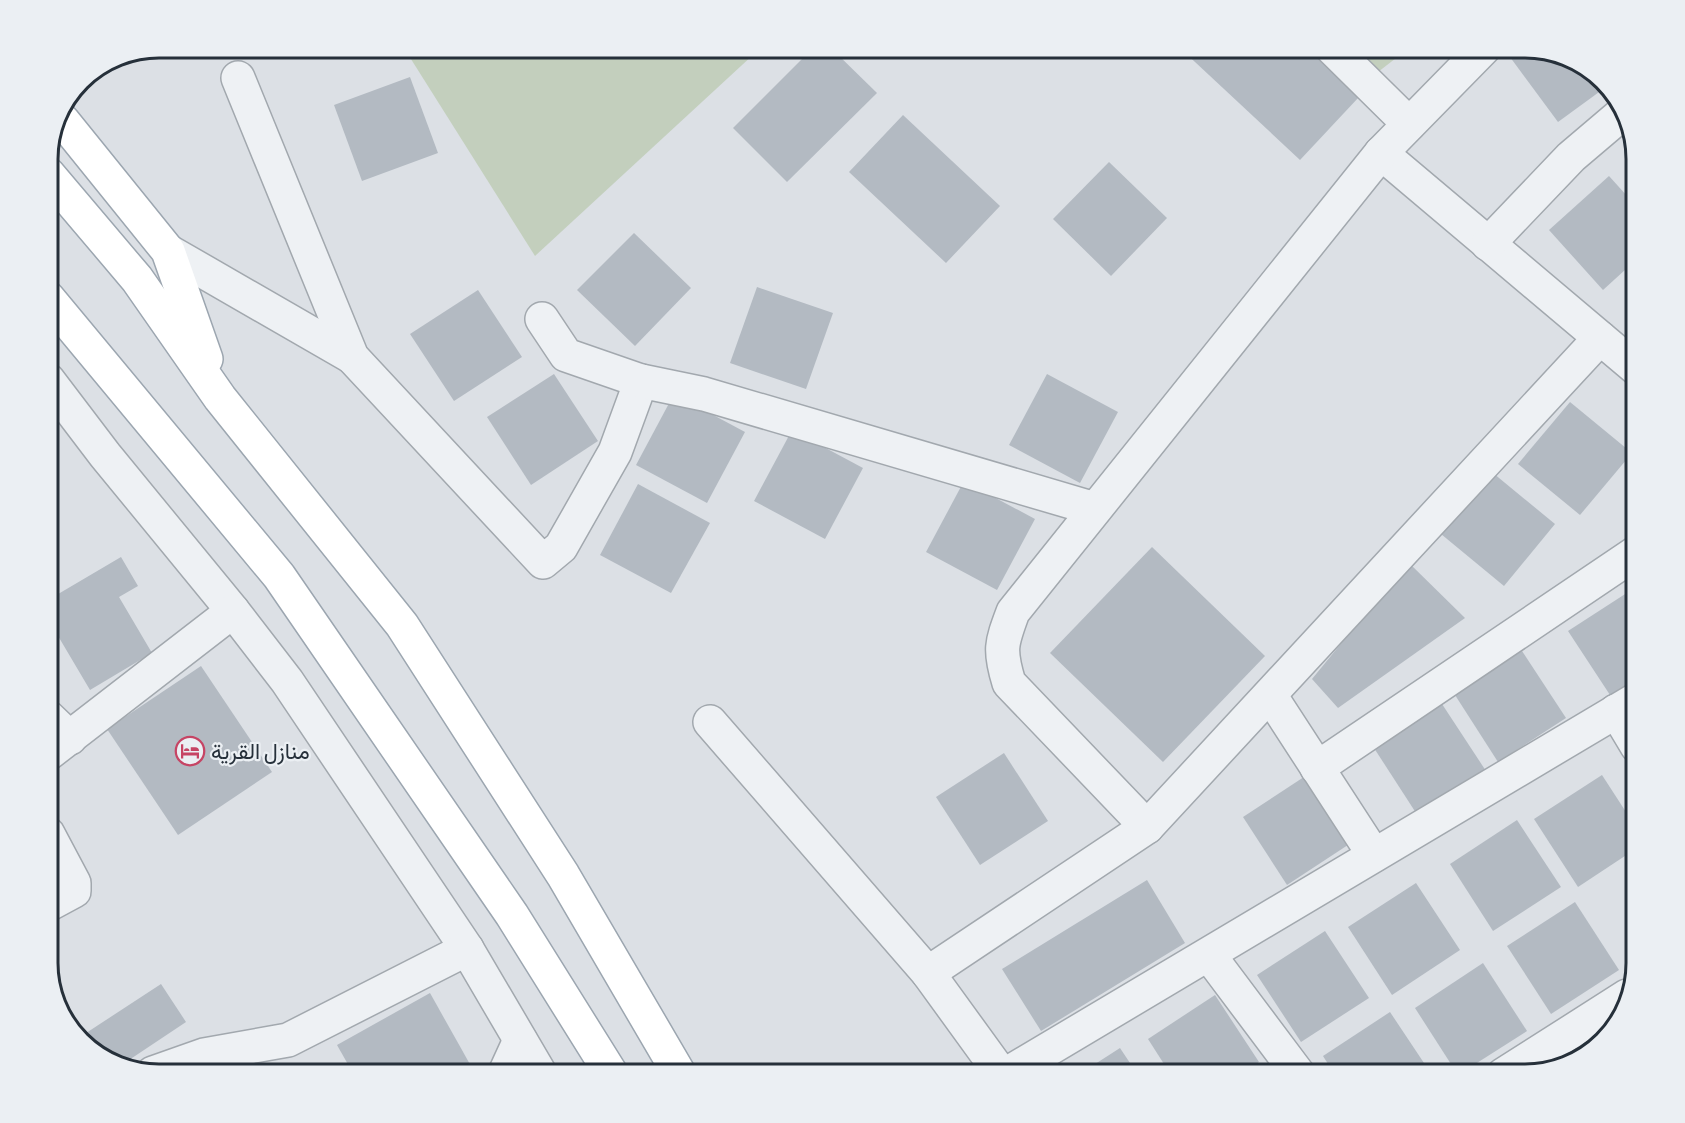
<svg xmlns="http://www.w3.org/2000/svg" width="1685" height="1123" viewBox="0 0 1685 1123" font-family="'Alegreya Sans',Vazirmatn,sans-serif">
	<rect width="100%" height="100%" fill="#dce0e5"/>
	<!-- green -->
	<g fill="#c3cfbd">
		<polygon points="404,48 754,48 754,54 535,256"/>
		<polygon points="1355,48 1409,48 1378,72"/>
	</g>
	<!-- building -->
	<g fill="#b3bac2">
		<polygon points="813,48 831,48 877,93 787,182 733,128"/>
		<polygon points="1180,48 1307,48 1359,97 1300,160"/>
		<polygon points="1523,48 1588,67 1606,87 1558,122 1510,57"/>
		<polygon points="410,77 438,153 362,181 334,105"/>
		<polygon points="903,115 1000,206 946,263 849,172"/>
		<polygon points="1109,162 1167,218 1111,276 1053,219"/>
		<polygon points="1609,176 1637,207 1637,259 1603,290 1549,230"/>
		<polygon points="634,233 691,288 635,346 577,290"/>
		<polygon points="757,287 833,313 806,389 730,363"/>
		<polygon points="478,290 522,357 454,401 410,334"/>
		<polygon points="554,374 598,441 531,485 487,417"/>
		<polygon points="1047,374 1118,412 1080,483 1009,445"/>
		<polygon points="674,394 745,432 707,503 636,465"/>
		<polygon points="1570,402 1632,453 1580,515 1518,464"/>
		<polygon points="792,430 863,468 825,539 754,501"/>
		<polygon points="1493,473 1555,524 1504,586 1441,534"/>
		<polygon points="964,481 1035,519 997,590 926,552"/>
		<polygon points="638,484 710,523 671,593 600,555"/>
		<polygon points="1152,547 1265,656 1163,762 1050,653"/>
		<polygon points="121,557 138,586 119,597 152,653 90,690 48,619 48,600"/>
		<polygon points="1408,562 1465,618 1338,708 1312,679"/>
		<polygon points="1636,587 1637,681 1612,698 1568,631"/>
		<polygon points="1522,651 1566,718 1498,762 1455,695"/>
		<polygon points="201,666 272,772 178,835 107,729"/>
		<polygon points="1442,704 1486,771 1418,816 1374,748"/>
		<polygon points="1004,753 1048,821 980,865 936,797"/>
		<polygon points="1310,773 1354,841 1287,885 1243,817"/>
		<polygon points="1602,775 1637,829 1637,848 1578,887 1534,819"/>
		<polygon points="1517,820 1561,887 1493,931 1450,864"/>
		<polygon points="1147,880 1185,943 1041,1031 1002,969"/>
		<polygon points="1416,883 1460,950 1392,995 1348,927"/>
		<polygon points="1575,902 1619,970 1551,1014 1507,946"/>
		<polygon points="1325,931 1369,998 1301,1042 1257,975"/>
		<polygon points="1483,963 1527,1031 1458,1075 1415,1008"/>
		<polygon points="161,984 186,1022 123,1064 97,1056 80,1037"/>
		<polygon points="430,993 476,1075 354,1075 337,1045"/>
		<polygon points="1215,995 1259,1062 1240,1075 1171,1075 1148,1039"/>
		<polygon points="1390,1012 1432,1075 1335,1075 1323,1056"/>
		<polygon points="1120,1048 1138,1075 1078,1075"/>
	</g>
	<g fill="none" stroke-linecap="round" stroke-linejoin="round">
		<!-- minor casing -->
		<g stroke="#a2a8ae" stroke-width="36">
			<g id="minor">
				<polyline points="1332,48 1409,124"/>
				<polyline points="238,78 352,357 543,562 561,547 615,452 641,381"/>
				<polyline points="1381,153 1637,369"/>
				<polyline points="1488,244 1571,157 1624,112"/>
				<polyline points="168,251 352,357"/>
				<polyline points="542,319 566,355 641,381 704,394 1095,509"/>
				<polyline points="48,380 105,455 233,611 287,681 467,949 541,1075"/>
				<polyline points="1270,695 1374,855"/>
				<polyline points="1616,711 1637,746"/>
				<polyline points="48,717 70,738"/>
				<polyline points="710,722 928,973 1002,1075"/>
				<polyline points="48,754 233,611"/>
				<polyline points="1317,768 1637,552"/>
				<path d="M1147 827 1009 683C999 650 1001 644 1013 612L1381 153 1484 48"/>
				<polyline points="48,834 74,883 74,891 48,905"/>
				<polyline points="1209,955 1299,1075"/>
				<polyline points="928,973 1147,827 1600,338"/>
				<polyline points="153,1073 204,1055 288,1040 467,949"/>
				<polyline points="504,1075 520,1040"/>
				<polyline points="1005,1075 1637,699"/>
				<polyline points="1503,1075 1627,996"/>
			</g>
		</g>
		<!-- major casing -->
		<g stroke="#9ca6b0" stroke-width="36">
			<g id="major">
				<polyline points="63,121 168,251 206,359"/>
				<polyline points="48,174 137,279 220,398 402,625 563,875 680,1075"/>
				<polyline points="48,298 279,576 512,915 612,1075"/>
			</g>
		</g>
		<!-- minor -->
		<use href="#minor" stroke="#eef1f4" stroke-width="33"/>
		<!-- major -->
		<use href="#major" stroke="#fff" stroke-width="33"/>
	</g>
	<!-- icons -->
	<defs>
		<g id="hotel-ring" transform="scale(1.5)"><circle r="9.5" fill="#ebeff3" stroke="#c64464" stroke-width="1.5"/><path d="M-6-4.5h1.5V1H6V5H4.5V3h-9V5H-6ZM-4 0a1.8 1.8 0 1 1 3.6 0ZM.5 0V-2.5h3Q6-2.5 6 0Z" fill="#c64464"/></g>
	</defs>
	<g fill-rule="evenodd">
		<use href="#hotel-ring" x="190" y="751"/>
	</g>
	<g text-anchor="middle" stroke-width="4.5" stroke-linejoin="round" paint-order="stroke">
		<!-- poi labels -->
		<g font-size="22" fill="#26303a" stroke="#ebeff3" text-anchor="start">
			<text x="211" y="759">منازل القرية</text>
		</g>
	</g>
	<!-- crop -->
	<path d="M0 0H1685V1123H0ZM159 58H1525A101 101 0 0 1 1626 159V963A101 101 0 0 1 1525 1064H159A101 101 0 0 1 58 963V159A101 101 0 0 1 159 58Z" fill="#ebeff3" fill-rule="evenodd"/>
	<path fill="none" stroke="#26303a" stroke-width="3" d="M159 58H1525A101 101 0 0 1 1626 159V963A101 101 0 0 1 1525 1064H159A101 101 0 0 1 58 963V159A101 101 0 0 1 159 58Z"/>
</svg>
